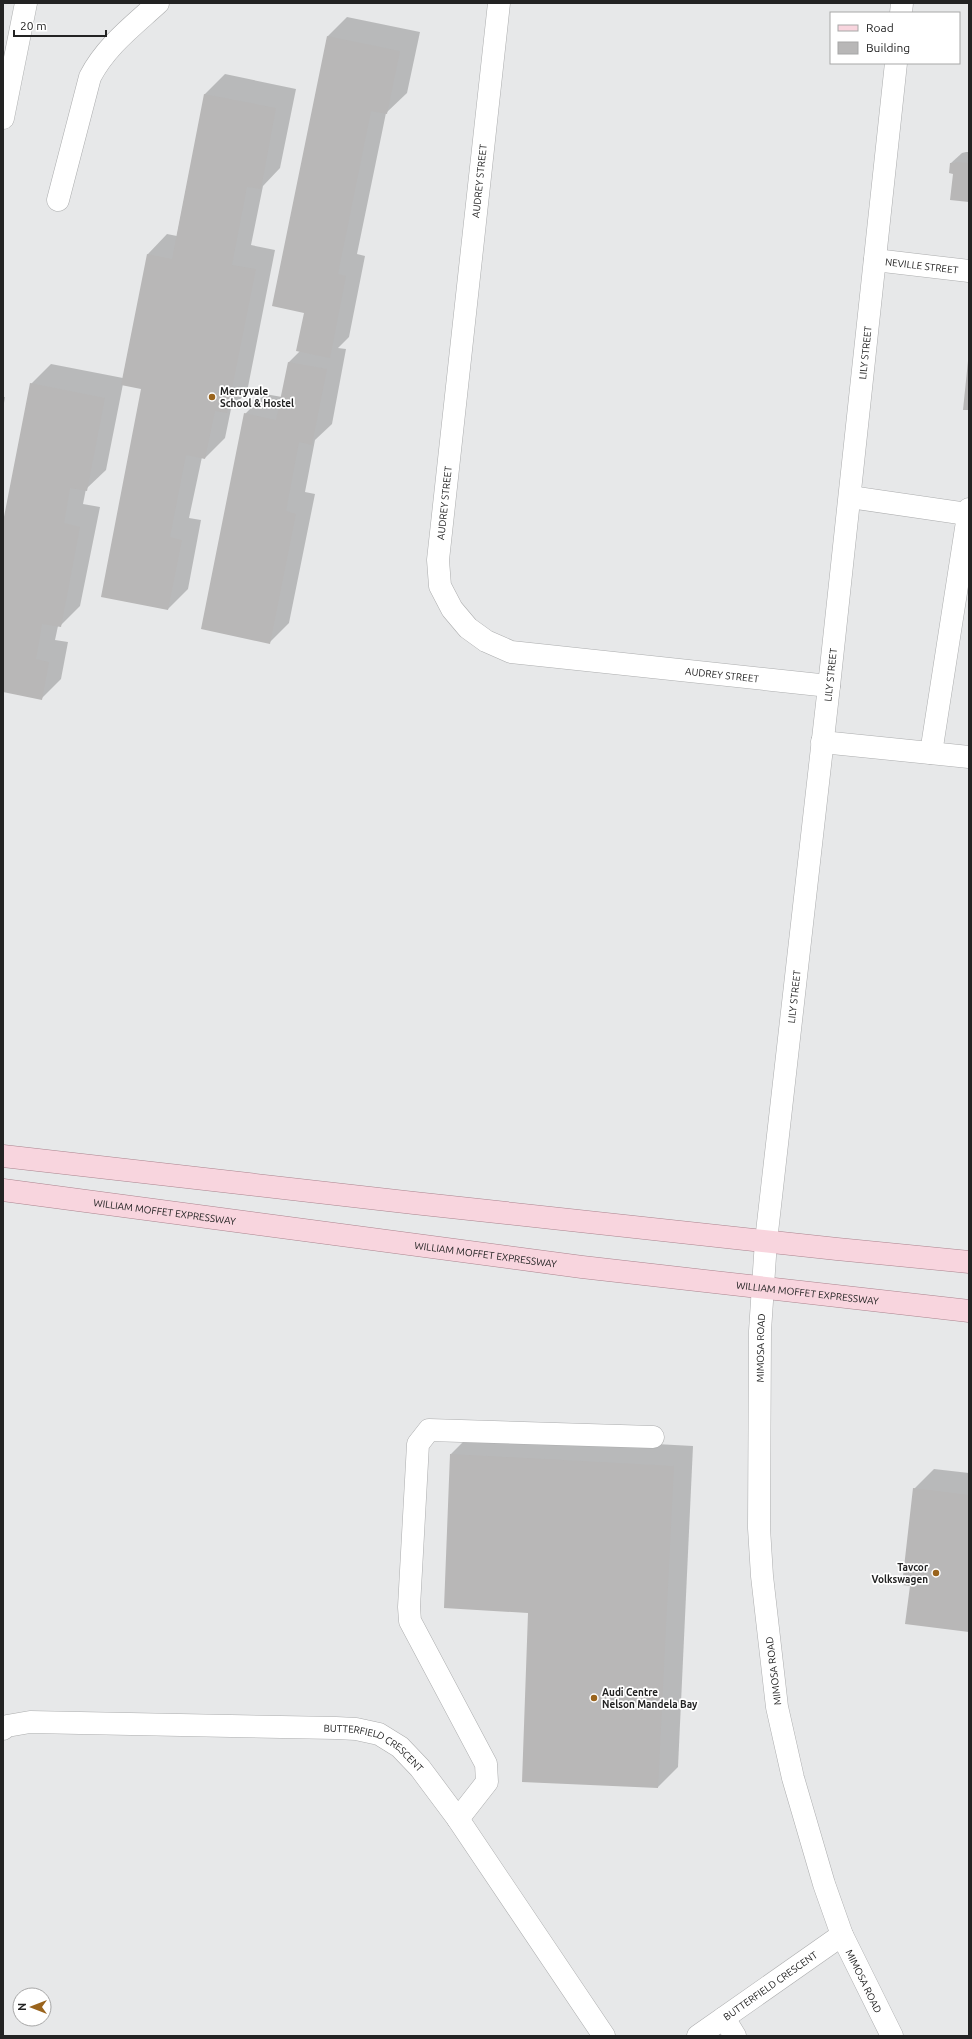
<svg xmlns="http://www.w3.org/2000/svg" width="972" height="2039" viewBox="0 0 972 2039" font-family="Ubuntu,sans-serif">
	<rect width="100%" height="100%" fill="#e7e8e9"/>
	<!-- shadow -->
	<g fill="#0003">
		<polygon points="347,17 420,32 407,93 386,113 357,254 365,256 349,337 338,348 346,349 332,424 315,440 305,492 315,494 289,623 270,642 245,414 265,394 282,397 289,362 300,351 305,312 328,36"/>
		<polygon points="225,74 296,89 280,168 263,186 251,245 275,250 247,392 231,409 225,438 205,458 202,457 189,518 201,520 188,589 168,609 143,388 123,384 106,470 86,489 83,504 100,507 80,606 60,626 58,626 55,640 68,642 61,679 41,699 3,691 3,528 31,384 51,364 123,378 148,254 167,234 177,236 205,94"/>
		<polygon points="966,152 969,152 969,201 954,173 951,163 962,153"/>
		<polygon points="3,397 5,397 3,409"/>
		<polygon points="471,1434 693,1446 678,1767 658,1787 451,1454"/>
		<polygon points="934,1469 969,1473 969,1631 911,1585 914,1489"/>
	</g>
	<!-- building -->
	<g fill="#b8b7b7">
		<polygon points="327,36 400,51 387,114 371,111 338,274 346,276 330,358 296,351 304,313 272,306"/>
		<polygon points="204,94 276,108 261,189 247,187 232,265 256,269 227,413 215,411 205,459 186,455 170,537 182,540 168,610 101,597 141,389 121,385 147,254 172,259"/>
		<polygon points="955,162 969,163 969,202 950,200 953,174 949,173 950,163 955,163"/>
		<polygon points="968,361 969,362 969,410 963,410"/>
		<polygon points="288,362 327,369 312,445 299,442 286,511 296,514 270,644 201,629 244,413 276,420"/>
		<polygon points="30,383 105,398 87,491 70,488 64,523 80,527 61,627 42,624 36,659 49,662 42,700 3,692 3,522"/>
		<polygon points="450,1454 674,1466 658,1788 522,1782 528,1613 444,1608"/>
		<polygon points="913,1488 969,1495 969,1632 905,1624 910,1586 902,1585"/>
	</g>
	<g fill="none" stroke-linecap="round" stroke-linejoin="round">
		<!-- minor casing -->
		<g stroke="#acadae" stroke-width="23">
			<g id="minor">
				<path id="s1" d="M499 3 438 560 440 586 452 609 468 628 486 641 511 652 829 686"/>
				<polyline points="901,13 902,3"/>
				<polyline points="3,118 26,3"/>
				<path d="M58 200 90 77C106 46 133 26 158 3"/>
				<path id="s2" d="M875 260 969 271"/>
				<polyline points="850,497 967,514"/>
				<polyline points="822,742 969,757"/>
				<polyline points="931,753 969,509"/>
				<path id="s3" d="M3 1729 7 1726 30 1722 336 1728 356 1729 379 1734 400 1747 420 1768 458 1819 604 2036"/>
				<polyline points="458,1819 487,1782 486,1764 410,1621 409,1607 418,1444 429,1430 653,1437"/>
				<polyline points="724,2018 735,2036"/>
				<path id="s4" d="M698 2036 842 1935"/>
				<path id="s5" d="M892 2036 842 1935 824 1884 793 1778 777 1707 762 1576 759 1528 760 1331 766 1241 829 686 896 63"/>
			</g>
		</g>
		<!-- major casing -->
		<g stroke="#aa848e" stroke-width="23">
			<g id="major">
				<polyline points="3,1156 414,1203 837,1249 969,1262"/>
				<path id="s6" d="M3 1190 582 1267 969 1311"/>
			</g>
		</g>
		<!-- minor -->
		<use href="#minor" stroke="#fff" stroke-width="22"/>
		<!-- major -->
		<use href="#major" stroke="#f8d5de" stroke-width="22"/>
	</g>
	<!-- markers -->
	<g fill="#9a641d" stroke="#fff" stroke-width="1.5">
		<circle cx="212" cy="397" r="4"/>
		<circle cx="936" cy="1573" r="4"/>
		<circle cx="594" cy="1698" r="4"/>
	</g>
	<g text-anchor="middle" stroke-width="3.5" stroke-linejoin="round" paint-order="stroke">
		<!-- street labels -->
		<g font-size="10" fill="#232323" stroke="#fff">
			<text transform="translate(479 181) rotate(-84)" y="4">AUDREY STREET</text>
			<text dy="4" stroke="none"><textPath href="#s2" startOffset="47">NEVILLE STREET</textPath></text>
			<text dy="4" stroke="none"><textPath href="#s5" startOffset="1711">LILY STREET</textPath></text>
			<text transform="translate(444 503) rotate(-84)" y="4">AUDREY STREET</text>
			<text dy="4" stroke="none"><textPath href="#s1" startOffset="899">AUDREY STREET</textPath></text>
			<text dy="4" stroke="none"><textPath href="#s5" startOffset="1387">LILY STREET</textPath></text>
			<text dy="4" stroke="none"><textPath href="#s5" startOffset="1063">LILY STREET</textPath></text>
			<text dy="4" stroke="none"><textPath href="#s6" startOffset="163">WILLIAM MOFFET EXPRESSWAY</textPath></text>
			<text dy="4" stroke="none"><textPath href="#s6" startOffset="487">WILLIAM MOFFET EXPRESSWAY</textPath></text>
			<text dy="4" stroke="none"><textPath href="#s6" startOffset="811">WILLIAM MOFFET EXPRESSWAY</textPath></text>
			<text dy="4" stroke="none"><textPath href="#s5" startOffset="710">MIMOSA ROAD</textPath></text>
			<text transform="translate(773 1671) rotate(-97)" y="4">MIMOSA ROAD</text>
			<text dy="4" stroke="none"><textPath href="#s3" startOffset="378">BUTTERFIELD CRESCENT</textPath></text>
			<text transform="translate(864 1981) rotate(64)" y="4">MIMOSA ROAD</text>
			<text dy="4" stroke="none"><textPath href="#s4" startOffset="88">BUTTERFIELD CRESCENT</textPath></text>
		</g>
		<!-- poi labels -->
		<g font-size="10" font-weight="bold" fill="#232323" stroke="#fff" text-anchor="start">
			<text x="220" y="395">Merryvale<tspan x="220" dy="12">School &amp; Hostel</tspan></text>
			<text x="928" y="1571" text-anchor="end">Tavcor<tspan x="928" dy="12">Volkswagen</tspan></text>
			<text x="602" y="1696">Audi Centre<tspan x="602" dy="12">Nelson Mandela Bay</tspan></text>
		</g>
	</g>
	<!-- border -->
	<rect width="972" height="2039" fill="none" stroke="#232323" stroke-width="8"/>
	<!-- legend -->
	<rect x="830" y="12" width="130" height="52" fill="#ffffff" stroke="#a7a7a7"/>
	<rect x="838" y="25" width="20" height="6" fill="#f8d5de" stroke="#a7a7a7"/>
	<text x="866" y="32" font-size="12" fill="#232323">Road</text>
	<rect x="838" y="42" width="20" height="12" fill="#b8b7b7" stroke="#a7a7a7"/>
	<text x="866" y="52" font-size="12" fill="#232323">Building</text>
	<!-- north arrow -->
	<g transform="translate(32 2007) rotate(270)"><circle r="19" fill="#ffffff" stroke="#a7a7a7"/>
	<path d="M0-3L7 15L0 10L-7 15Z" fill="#9a641d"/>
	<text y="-6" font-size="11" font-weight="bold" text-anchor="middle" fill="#232323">N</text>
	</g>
	<!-- scale -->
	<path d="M14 30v6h92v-6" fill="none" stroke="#232323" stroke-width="2"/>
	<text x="20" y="30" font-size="12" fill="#232323" stroke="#ffffff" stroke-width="3" paint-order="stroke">20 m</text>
</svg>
